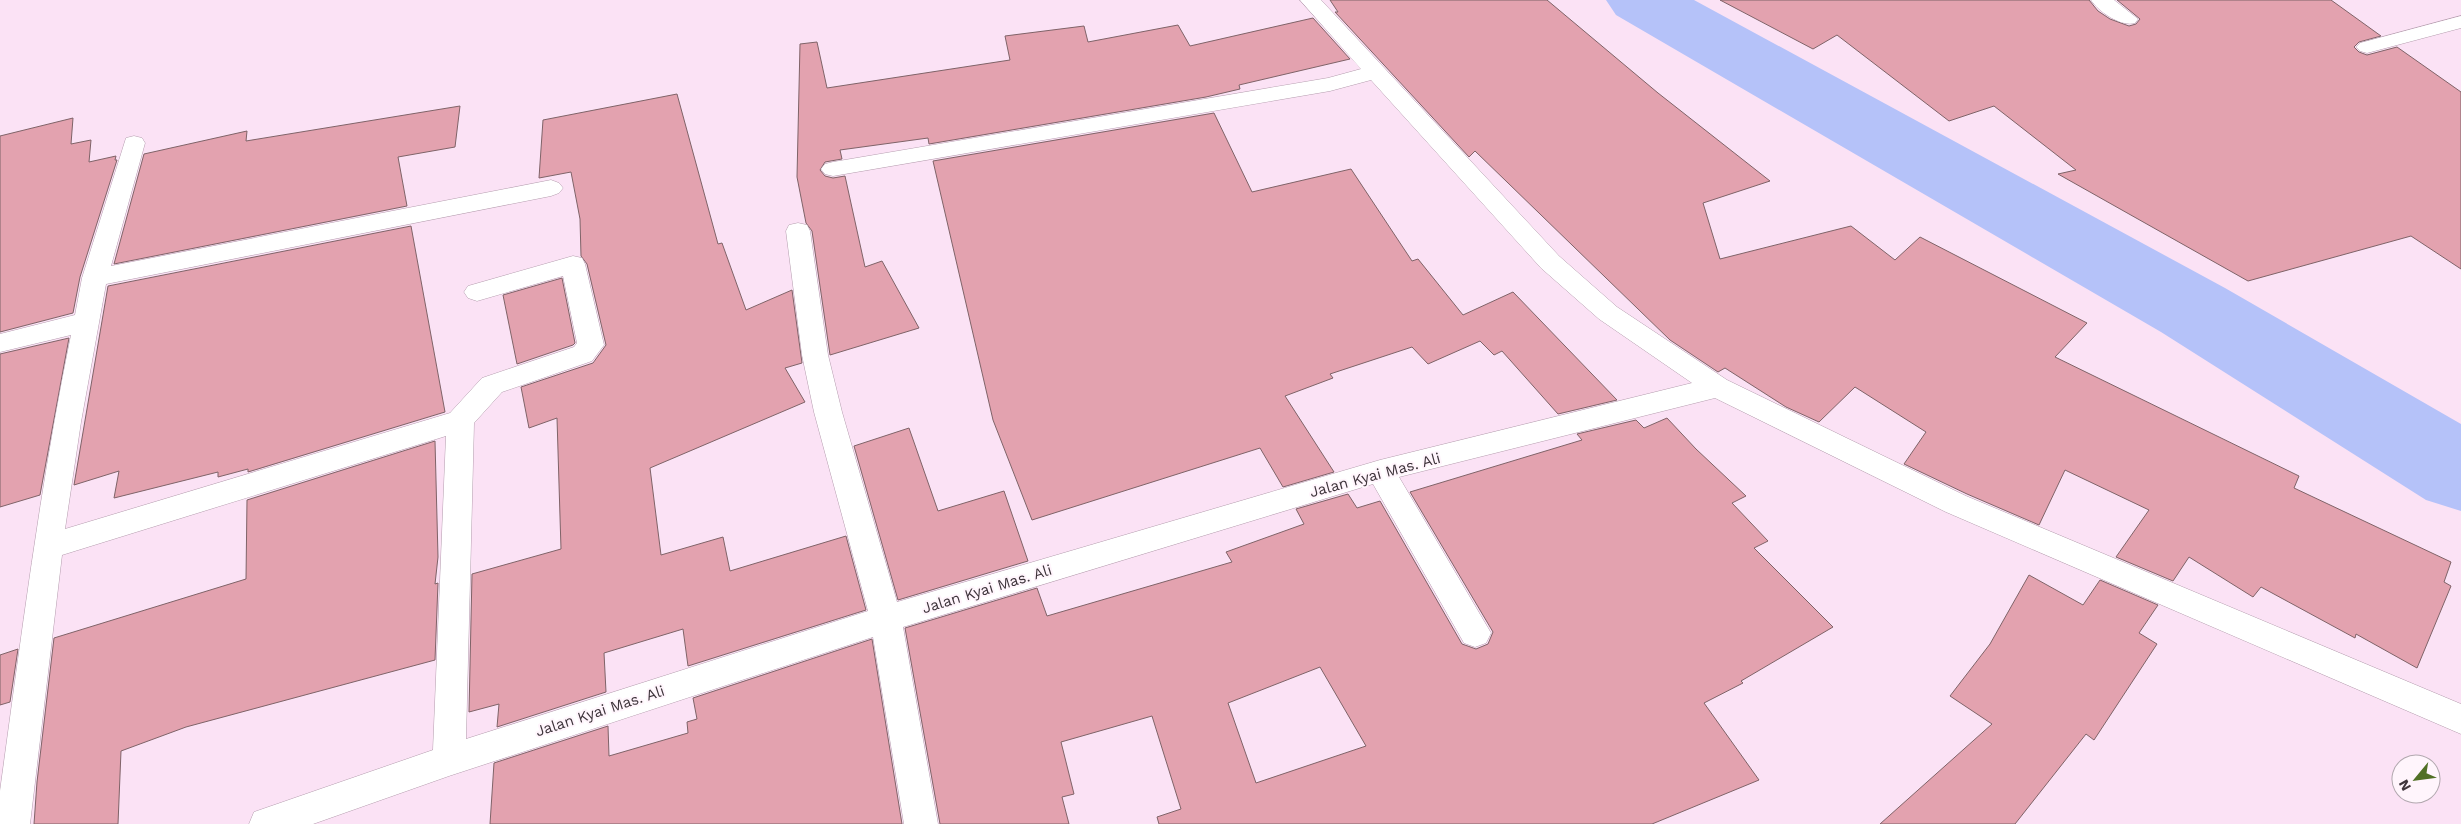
<svg xmlns="http://www.w3.org/2000/svg" width="2461" height="824" viewBox="0 0 2461 824" font-family="'Work Sans',sans-serif">
	<rect width="100%" height="100%" fill="#fbe2f5"/>
	<g fill="none" stroke-linecap="round" stroke-linejoin="round">
		<!-- river -->
		<polygon fill="#b5c2f9" fill-rule="evenodd" points="1606,0 1694,0 2225,288 2461,424 2461,511 2426,500 2161,332 1616,15"/>
	</g>
	<!-- building -->
	<g fill="#e3a2af" stroke="#7f6368" fill-rule="evenodd">
		<polygon points="1330,0 1547,0 1658,93 1770,181 1703,203 1720,259 1851,226 1895,260 1920,237 2087,323 2055,357 2299,476 2294,488 2451,562 2444,582 2451,586 2417,668 2356,634 2355,638 2261,587 2253,597 2189,557 2173,581 2116,557 2149,510 2065,470 2039,525 1967,494 1904,464 1926,432 1855,387 1819,422 1786,407 1725,368 1718,372 1670,340 1475,151 1469,157 1335,12 1338,12"/>
		<polygon points="1720,0 2089,0 2098,11 2110,19 2129,26 2136,24 2140,19 2117,0 2331,0 2381,36 2359,42 2354,47 2359,52 2367,55 2397,47 2461,92 2461,269 2411,236 2248,281 2058,174 2076,170 1994,106 1949,121 1837,35 1813,49"/>
		<polygon points="1313,18 1350,59 1239,85 1240,89 1206,97 929,144 928,138 840,150 842,159 825,162 820,170 825,176 833,178 845,176 865,267 882,261 919,328 830,355 812,231 806,223 797,177 800,44 817,42 827,88 1010,60 1005,36 1084,26 1088,42 1178,25 1190,46"/>
		<polygon points="677,94 718,244 722,243 746,310 792,290 802,363 785,368 805,402 650,468 661,555 723,537 730,571 846,536 866,610 688,666 683,629 604,653 606,692 497,727 499,704 469,712 472,574 561,549 557,418 529,428 521,387 593,363 606,345 587,264 581,256 580,219 571,172 539,178 543,120"/>
		<polygon points="460,106 455,147 398,157 407,206 114,264 144,154 247,131 246,141"/>
		<polygon points="1214,113 1252,192 1351,169 1412,261 1418,259 1463,315 1513,292 1617,400 1558,414 1502,351 1494,355 1480,341 1428,364 1412,347 1330,374 1333,378 1285,396 1334,472 1283,487 1260,448 1032,520 993,420 933,161"/>
		<polygon points="73,118 71,144 91,140 89,162 116,156 115,160 117,160 80,277 73,313 0,332 0,136"/>
		<polygon points="411,226 445,412 248,472 248,469 218,477 218,472 114,498 119,471 74,485 108,286"/>
		<polygon points="562,278 575,343 573,345 517,364 503,295"/>
		<polygon points="69,338 40,495 0,507 0,354"/>
		<path d="M1667 418 1696 449 1746 496 1732 503 1768 541 1754 548 1833 627 1741 681 1743 683 1704 703 1759 780 1652 824H1159L1157 817 1181 809 1152 716 1061 742 1074 794 1062 797 1069 824H940L905 628 1037 588 1047 616 1232 562 1226 552 1304 524 1296 509 1348 494 1357 508 1380 501 1462 644 1476 649 1488 644 1493 632 1410 492 1582 440 1577 434 1636 420 1644 428ZM1320 667 1366 746 1256 783 1228 703Z"/>
		<polygon points="909,428 938,511 1004,491 1028,561 898,600 854,446"/>
		<polygon points="435,441 438,557 435,584 438,583 435,660 186,727 121,751 118,824 34,824 37,782 54,638 246,579 247,500"/>
		<polygon points="2029,575 2083,605 2100,580 2158,605 2139,633 2157,644 2094,740 2086,734 2015,824 1880,824 1992,724 1950,696 1990,644"/>
		<polygon points="872,639 902,824 490,824 494,763 608,726 609,756 688,733 687,722 697,719 693,698"/>
		<polygon points="18,649 10,702 0,705 0,655"/>
	</g>
	<g fill="none" stroke-linecap="round" stroke-linejoin="round">
		<!-- lane casing -->
		<g stroke="#b49dae" stroke-width="1">
			<polygon id="lane" points="2461,16 2461,28 2367,53 2360,51 2356,47 2360,43"/>
		</g>
		<!-- street casing -->
		<g stroke="#b49dae" stroke-width="1">
			<g id="street">
				<path d="M1300 0H1321L1559 256 1617 307 1727 380 1966 496 2461 704V734L1946 512 1715 398 1399 477 1491 633 1486 643 1475 647 1464 643 1373 484 903 627 938 824H904L873 637 449 776 313 824H249L254 812 433 750 446 436 62 555 30 824H0V791C21 639 40 486 71 335L0 352V334L75 315 82 278 126 138 134 136 142 138 145 143 111 266 551 180 559 183 563 188 559 193 551 196 106 284 81 422 65 529 450 413 482 378 574 347 577 343 563 276 477 301 468 298 464 292 468 286 573 256 582 258 585 264 604 345 592 361 502 392 474 423 466 739 868 611 814 412 802 355 786 231 789 225 798 223 807 225 810 231 828 355 842 412 897 602 1380 460 1692 383 1599 319 1541 268 1371 80 1330 91 833 176 825 174 821 169 825 164 833 162 1328 78 1361 69Z"/>
				<path d="M2091 0H2114L2138 19 2135 23C2121 27 2099 12 2091 0Z"/>
			</g>
		</g>
		<!-- lane -->
		<use href="#lane" fill="#fff" fill-rule="evenodd"/>
		<!-- street -->
		<use href="#street" fill="#fff" fill-rule="evenodd"/>
	</g>
	<g text-anchor="middle" stroke-width="4" stroke-linejoin="round" paint-order="stroke">
		<!-- street labels -->
		<g font-size="15" fill="#3e343b" stroke="#fff5fc">
			<text transform="translate(1375 475) rotate(-15)" y="5">Jalan Kyai Mas. Ali</text>
			<text transform="translate(987 589) rotate(-17)" y="5">Jalan Kyai Mas. Ali</text>
			<text transform="translate(600 711) rotate(-18)" y="5">Jalan Kyai Mas. Ali</text>
		</g>
	</g>
	<!-- north arrow -->
	<g transform="translate(2416 779) rotate(241)"><circle r="24" fill="#fff5fc" stroke="#b2a8af"/>
	<path d="M0-4L9 19L0 12L-9 19Z" fill="#517026"/>
	<text y="-8" font-size="14" font-weight="bold" text-anchor="middle" fill="#3e343b">N</text>
	</g>
</svg>
